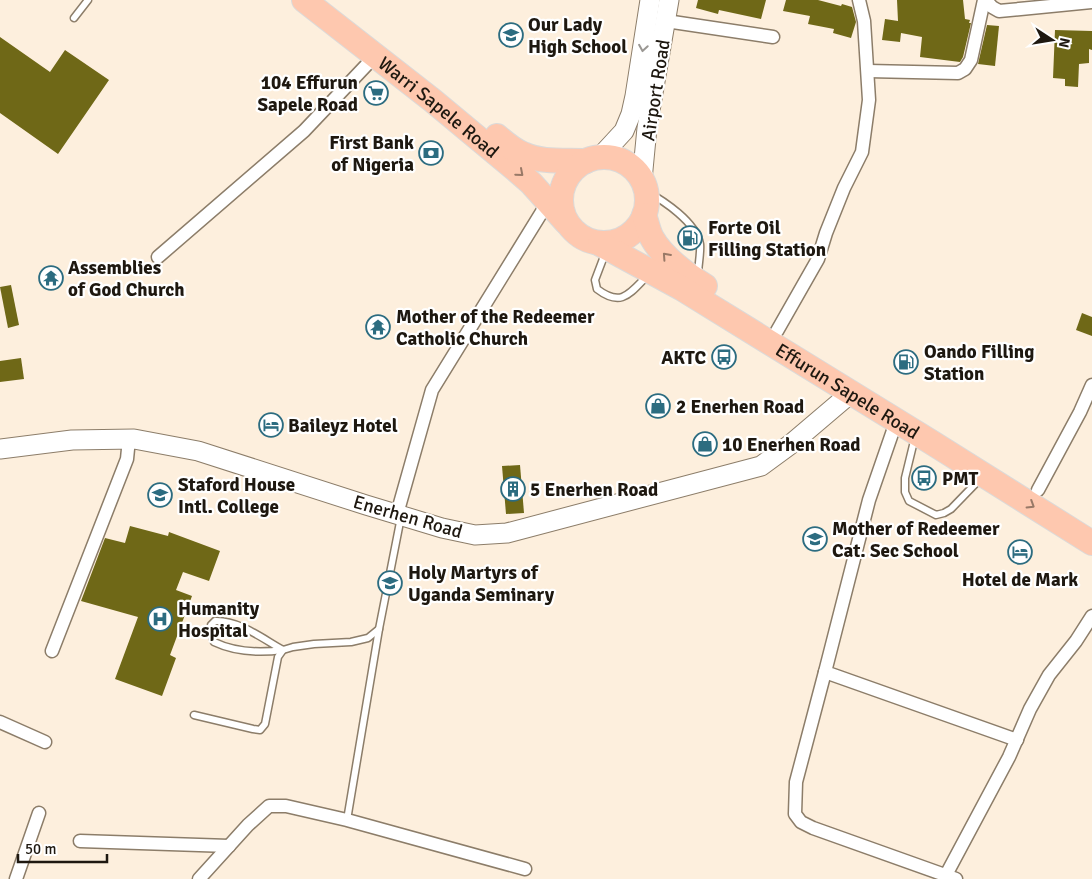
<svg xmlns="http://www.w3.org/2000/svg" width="1092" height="879" viewBox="0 0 1092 879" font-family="Signika,sans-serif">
	<rect width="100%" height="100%" fill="#fdefdd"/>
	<!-- building -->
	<g fill="#6f6817">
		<polygon points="698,0 766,0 761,19 719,10 718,14 696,8"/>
		<polygon points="786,0 818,0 841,6 842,4 852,7 856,22 851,38 833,33 834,29 808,24 810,16 783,11"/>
		<polygon points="897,0 963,0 965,19 970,20 969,23 971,23 963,57 960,62 920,57 922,37 901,33 900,42 882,40 885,19 898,21"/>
		<polygon points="987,25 999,26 995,66 978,64"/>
		<polygon points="1055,30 1092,31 1092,50 1089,49 1089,63 1079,64 1078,87 1065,86 1065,79 1053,78"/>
		<polygon points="0,37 50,72 65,50 109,80 58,154 0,113"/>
		<polygon points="11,285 19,325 8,328 0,287"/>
		<polygon points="1082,313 1092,317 1092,336 1076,330"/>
		<polygon points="21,358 24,379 0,382 0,361"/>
		<polygon points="520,465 524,513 506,514 502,466"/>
		<polygon points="130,526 168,536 169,532 220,551 209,581 183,572 176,590 192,596 170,655 176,658 162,696 115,679 138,617 81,601 105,538 125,543"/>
	</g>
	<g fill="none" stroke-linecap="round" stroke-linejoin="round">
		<!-- lane casing -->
		<g stroke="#8c7d69" stroke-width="9">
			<g id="lane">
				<polyline points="74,18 88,0"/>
				<path d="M646 191C664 201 696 222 700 244 701 252 698 266 698 275"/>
				<path d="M606 251 595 280 597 289C622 308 630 293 648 275"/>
				<polyline points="915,437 905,478 905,492 909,501 936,515 944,513 951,509 981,478"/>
				<path d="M215 621C239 620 263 639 283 650 260 653 235 652 214 642L211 634V625Z"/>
				<polyline points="194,715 253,729 260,730 265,724 278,657 283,650 293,647 314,644 351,642 368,638 379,629"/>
				<polyline points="347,820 379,629 401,517"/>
			</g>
		</g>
		<!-- street casing -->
		<g stroke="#8c7d69" stroke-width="15">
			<g id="street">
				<polyline points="986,0 992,7 999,11 1092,2"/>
				<polyline points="666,21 773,37"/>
				<polyline points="868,71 958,73 965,69 971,60 984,0"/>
				<polyline points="158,257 304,131 375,56"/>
				<polyline points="777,331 818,259 826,233 844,188 862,152 869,100 864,21 859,0"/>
				<polyline points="896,422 869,500 825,672 1017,740"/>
				<polyline points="1038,490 1080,412 1092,385"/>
				<polyline points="397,514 432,390 548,202"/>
				<polyline points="52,651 127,459 129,439"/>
				<polyline points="825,672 796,782 795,814 801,822 813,828 956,879"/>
				<polyline points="0,722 45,742"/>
				<polyline points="80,841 229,846"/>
				<polyline points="946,875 1009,757 1030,709 1049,675 1076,641 1092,616"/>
				<polyline points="16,879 39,813"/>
				<polyline points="199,879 248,825 269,806 286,806 347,820 525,869"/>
			</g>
		</g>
		<!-- secondary casing -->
		<g stroke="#8c7d69" stroke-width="21">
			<g id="secondary">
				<polyline points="600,157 624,131 631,114 635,96 650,0"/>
				<polyline points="642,180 647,128 669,0"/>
				<polyline points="0,449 72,440 134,439 198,451 366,505 442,528 475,535 507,533 761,466 791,444 851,393"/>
			</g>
		</g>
		<!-- highway casing -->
		<g stroke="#dbdad9" stroke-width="26">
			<g id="highway">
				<path id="s1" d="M304 0 432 100 515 169 531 183 566 222"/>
				<path d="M497 136C505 143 513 150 523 154 541 163 566 160 586 161"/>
				<circle cx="604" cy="200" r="43"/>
				<path d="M644 215C647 222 648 231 652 238 663 258 686 274 705 286"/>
				<path id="s2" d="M600 244 681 288 931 442 1092 543"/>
			</g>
		</g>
		<!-- lane -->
		<use href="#lane" stroke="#fff" stroke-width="6"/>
		<!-- street -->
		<use href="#street" stroke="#fff" stroke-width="12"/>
		<!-- secondary -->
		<use href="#secondary" stroke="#fff" stroke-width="19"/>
		<!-- highway -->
		<use href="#highway" stroke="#fec8af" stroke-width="24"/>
	</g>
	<!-- one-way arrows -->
	<defs><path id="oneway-chevron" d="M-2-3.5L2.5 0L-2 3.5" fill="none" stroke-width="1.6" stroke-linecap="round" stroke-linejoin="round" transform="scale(1.25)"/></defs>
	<use stroke="#9a9793" href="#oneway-chevron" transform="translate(643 48) rotate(99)"/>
	<g stroke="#997967">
		<use href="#oneway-chevron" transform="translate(520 173) rotate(41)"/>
		<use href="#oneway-chevron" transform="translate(666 256) rotate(-132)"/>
		<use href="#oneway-chevron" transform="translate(1031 505) rotate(32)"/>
	</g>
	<!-- icons -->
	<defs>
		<g id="university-ring" transform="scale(1.25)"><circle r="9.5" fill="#fff" stroke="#2c6c80" stroke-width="1.5"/><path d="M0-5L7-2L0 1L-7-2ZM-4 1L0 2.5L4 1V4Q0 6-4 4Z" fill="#2c6c80"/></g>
		<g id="supermarket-ring" transform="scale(1.25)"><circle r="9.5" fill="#fff" stroke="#2c6c80" stroke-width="1.5"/><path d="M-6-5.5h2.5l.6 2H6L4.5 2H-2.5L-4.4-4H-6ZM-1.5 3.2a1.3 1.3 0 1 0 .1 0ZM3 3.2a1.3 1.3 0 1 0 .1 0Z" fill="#2c6c80"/></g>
		<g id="bank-ring" transform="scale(1.25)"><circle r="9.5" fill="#fff" stroke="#2c6c80" stroke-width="1.5"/><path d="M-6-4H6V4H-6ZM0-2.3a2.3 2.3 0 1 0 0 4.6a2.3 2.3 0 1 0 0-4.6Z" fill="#2c6c80"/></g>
		<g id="fuel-ring" transform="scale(1.25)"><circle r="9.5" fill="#fff" stroke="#2c6c80" stroke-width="1.5"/><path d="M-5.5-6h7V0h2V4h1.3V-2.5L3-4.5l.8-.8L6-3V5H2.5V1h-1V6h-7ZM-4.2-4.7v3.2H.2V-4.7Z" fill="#2c6c80"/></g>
		<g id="temple-ring" transform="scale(1.25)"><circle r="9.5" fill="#fff" stroke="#2c6c80" stroke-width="1.5"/><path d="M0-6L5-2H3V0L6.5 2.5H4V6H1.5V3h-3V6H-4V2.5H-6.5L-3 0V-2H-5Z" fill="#2c6c80"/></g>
		<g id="bus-ring" transform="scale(1.25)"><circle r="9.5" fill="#fff" stroke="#2c6c80" stroke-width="1.5"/><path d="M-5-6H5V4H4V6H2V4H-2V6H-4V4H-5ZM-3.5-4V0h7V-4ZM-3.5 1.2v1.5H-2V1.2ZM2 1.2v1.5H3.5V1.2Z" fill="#2c6c80"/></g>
		<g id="shop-ring" transform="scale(1.25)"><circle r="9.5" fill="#fff" stroke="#2c6c80" stroke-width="1.5"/><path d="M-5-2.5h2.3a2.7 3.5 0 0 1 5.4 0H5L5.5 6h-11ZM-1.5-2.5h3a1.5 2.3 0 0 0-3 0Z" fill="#2c6c80"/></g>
		<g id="hotel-ring" transform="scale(1.25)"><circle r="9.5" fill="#fff" stroke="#2c6c80" stroke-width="1.5"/><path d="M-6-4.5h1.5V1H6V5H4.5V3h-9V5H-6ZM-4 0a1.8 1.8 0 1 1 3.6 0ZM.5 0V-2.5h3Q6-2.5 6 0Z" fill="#2c6c80"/></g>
		<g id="building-ring" transform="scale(1.25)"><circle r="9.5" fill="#fff" stroke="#2c6c80" stroke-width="1.5"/><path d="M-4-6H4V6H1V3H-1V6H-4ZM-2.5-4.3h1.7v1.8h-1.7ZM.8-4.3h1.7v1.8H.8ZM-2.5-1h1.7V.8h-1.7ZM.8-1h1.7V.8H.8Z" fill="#2c6c80"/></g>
		<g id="hospital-ring" transform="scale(1.25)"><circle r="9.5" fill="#fff" stroke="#2c6c80" stroke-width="1.5"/><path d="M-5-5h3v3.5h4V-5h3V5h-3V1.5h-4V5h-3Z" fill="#2c6c80"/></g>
	</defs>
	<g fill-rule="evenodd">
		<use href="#university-ring" x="511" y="35"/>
		<use href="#supermarket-ring" x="376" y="93"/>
		<use href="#bank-ring" x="431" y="153"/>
		<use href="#fuel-ring" x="690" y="238"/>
		<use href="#temple-ring" x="51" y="278"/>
		<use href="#temple-ring" x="378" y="327"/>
		<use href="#bus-ring" x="724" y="357"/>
		<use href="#fuel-ring" x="906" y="362"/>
		<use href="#shop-ring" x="658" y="406"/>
		<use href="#hotel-ring" x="271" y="425"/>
		<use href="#shop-ring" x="705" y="444"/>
		<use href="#bus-ring" x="924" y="478"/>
		<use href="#building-ring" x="513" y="489"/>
		<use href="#university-ring" x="160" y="495"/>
		<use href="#university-ring" x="815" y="539"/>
		<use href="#hotel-ring" x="1020" y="552"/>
		<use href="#university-ring" x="390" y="583"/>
		<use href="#hospital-ring" x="160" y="619"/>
	</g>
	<g text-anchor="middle" stroke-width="4.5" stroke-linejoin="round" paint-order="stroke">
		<!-- poi labels -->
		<g font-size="19" font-weight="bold" fill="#1e1810" stroke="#fff" text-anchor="start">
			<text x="528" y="31">Our Lady<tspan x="528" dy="22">High School</tspan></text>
			<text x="358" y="89" text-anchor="end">104 Effurun<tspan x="358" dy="22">Sapele Road</tspan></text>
			<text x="414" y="149" text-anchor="end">First Bank<tspan x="414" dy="22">of Nigeria</tspan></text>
			<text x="708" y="234">Forte Oil<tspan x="708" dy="22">Filling Station</tspan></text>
			<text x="68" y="274">Assemblies<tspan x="68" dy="22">of God Church</tspan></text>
			<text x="396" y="323">Mother of the Redeemer<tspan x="396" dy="22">Catholic Church</tspan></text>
			<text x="924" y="358">Oando Filling<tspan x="924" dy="22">Station</tspan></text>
			<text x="706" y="364" text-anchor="end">AKTC</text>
			<text x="676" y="413">2 Enerhen Road</text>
			<text x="288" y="432">Baileyz Hotel</text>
			<text x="722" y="451">10 Enerhen Road</text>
			<text x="942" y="485">PMT</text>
			<text x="178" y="491">Staford House<tspan x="178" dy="22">Intl. College</tspan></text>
			<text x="530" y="496">5 Enerhen Road</text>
			<text x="832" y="535">Mother of Redeemer<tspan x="832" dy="22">Cat. Sec School</tspan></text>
			<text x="408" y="579">Holy Martyrs of<tspan x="408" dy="22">Uganda Seminary</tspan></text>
			<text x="1020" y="586" text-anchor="middle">Hotel de Mark</text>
			<text x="178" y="615">Humanity<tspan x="178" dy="22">Hospital</tspan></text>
		</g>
		<!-- street labels -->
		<g font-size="19" fill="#1e1810" stroke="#fff">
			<text transform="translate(655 90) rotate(-81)" y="7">Airport Road</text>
			<text dy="7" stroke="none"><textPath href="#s1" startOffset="172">Warri Sapele Road</textPath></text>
			<text dy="7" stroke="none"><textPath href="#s2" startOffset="288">Effurun Sapele Road</textPath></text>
			<text transform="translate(408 516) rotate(16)" y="7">Enerhen Road</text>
		</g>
	</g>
	<!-- north arrow -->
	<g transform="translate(1052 40) rotate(102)" stroke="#ffffff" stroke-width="4" paint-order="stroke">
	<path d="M0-4L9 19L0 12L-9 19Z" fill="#1e1810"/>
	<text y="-8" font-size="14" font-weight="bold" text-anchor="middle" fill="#1e1810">N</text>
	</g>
	<!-- scale -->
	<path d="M18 854v8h89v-8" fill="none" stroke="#1e1810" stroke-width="2.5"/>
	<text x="25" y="854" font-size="15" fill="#1e1810" stroke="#ffffff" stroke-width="4" paint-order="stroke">50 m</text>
</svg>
